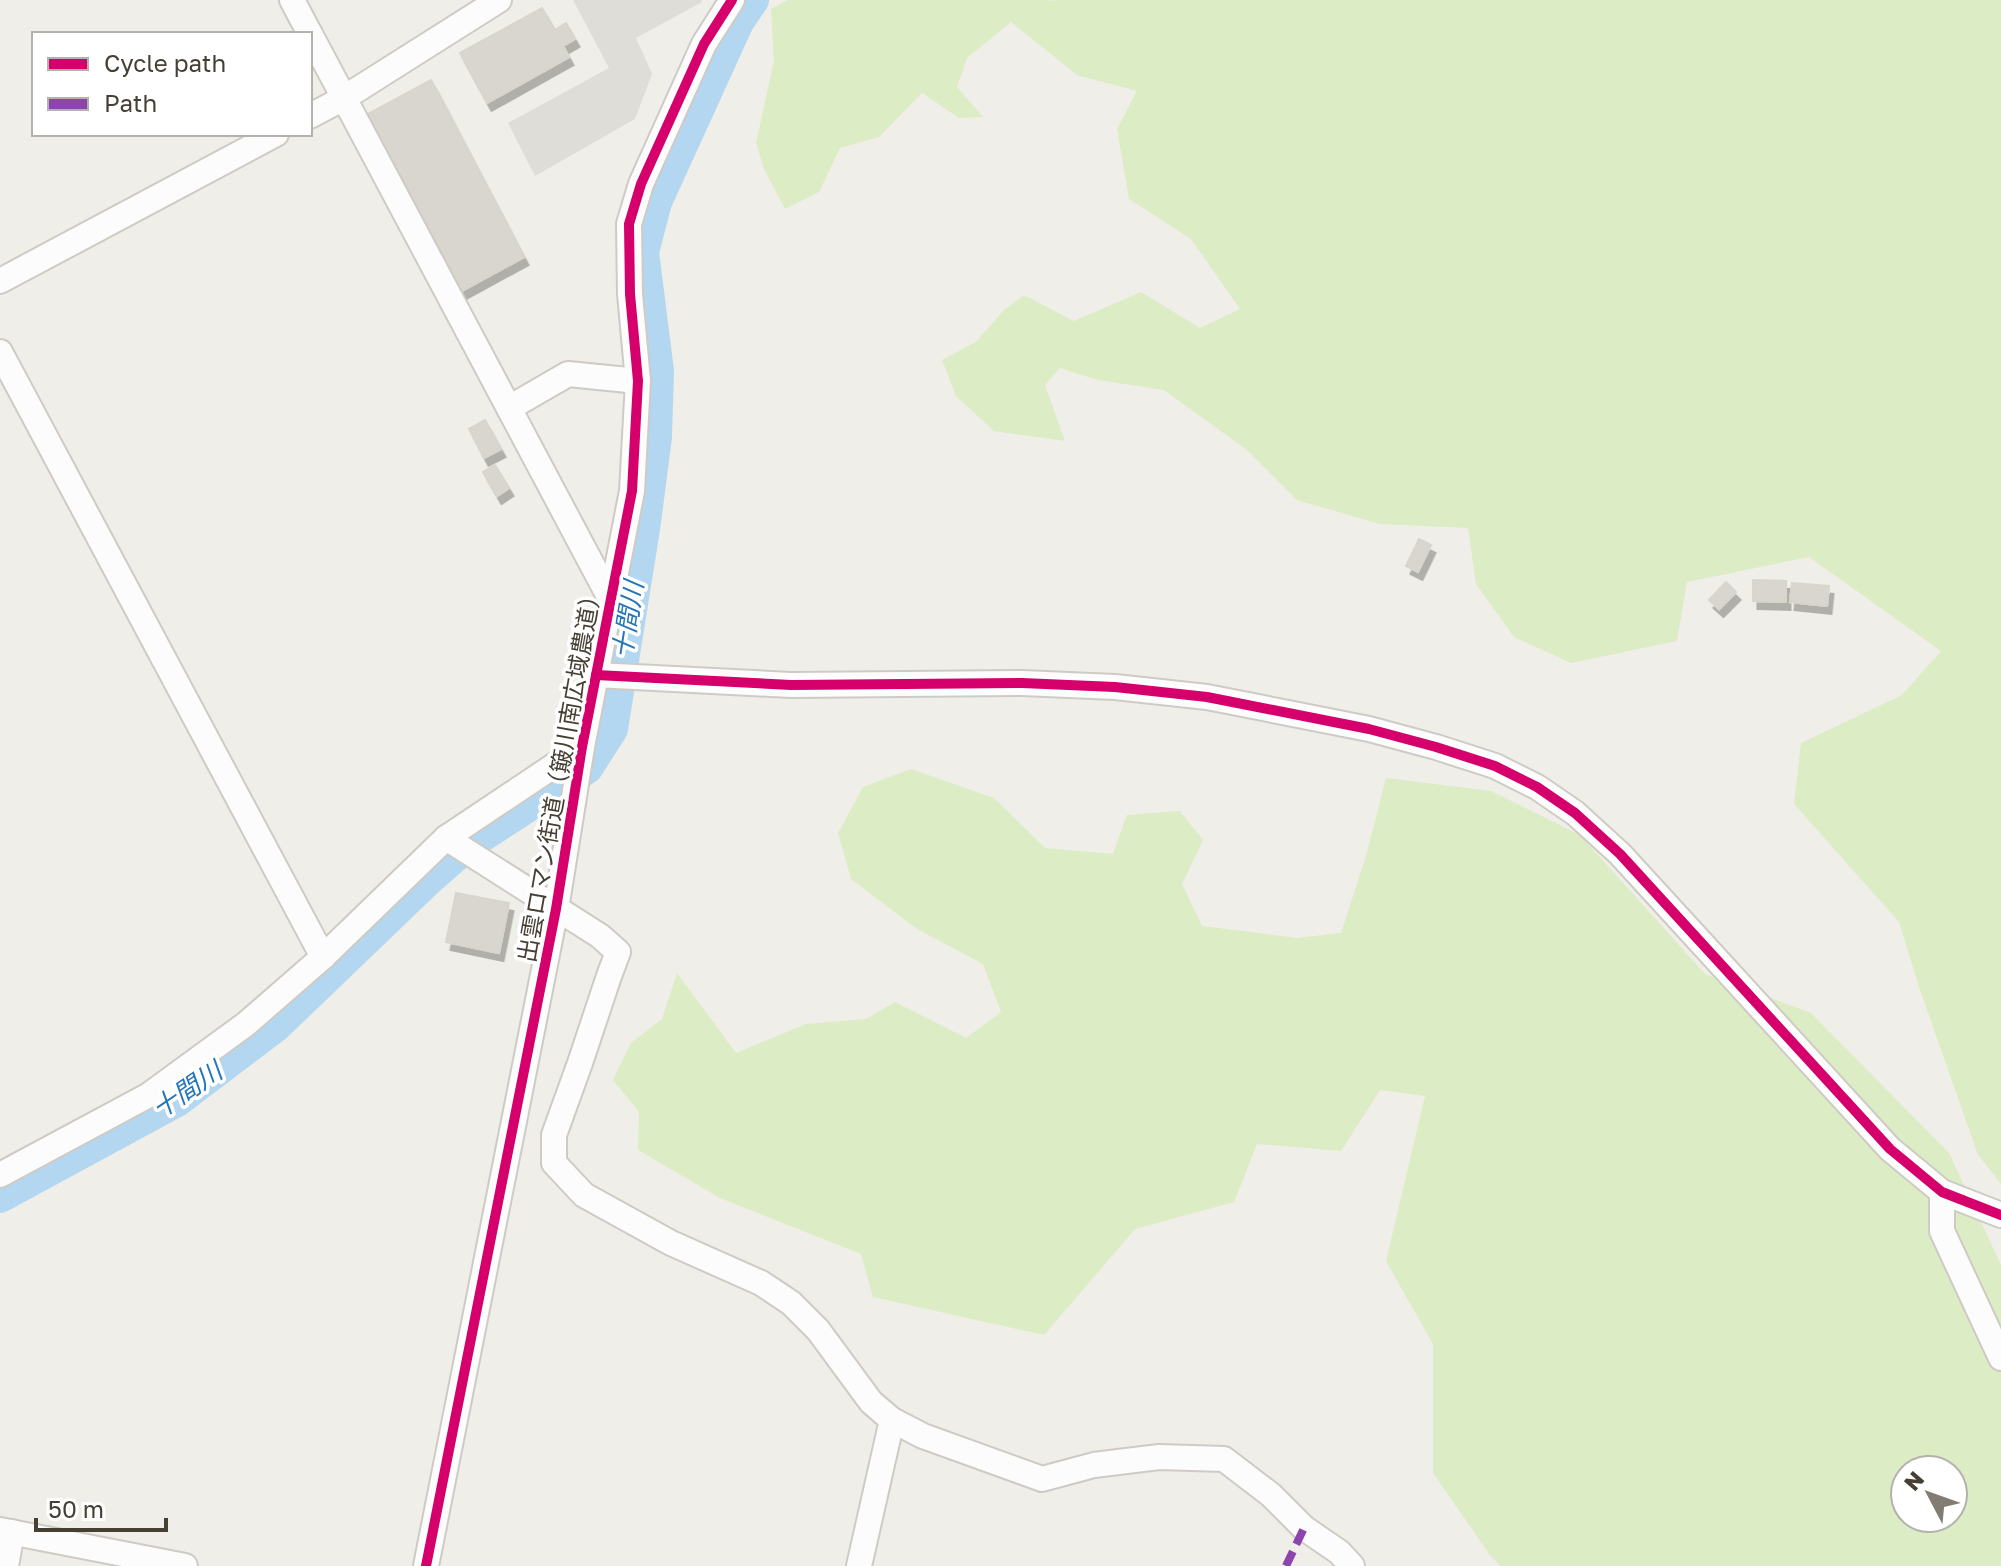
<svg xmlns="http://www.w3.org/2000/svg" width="2001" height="1566" viewBox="0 0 2001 1566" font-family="'Golos Text','Noto Sans JP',sans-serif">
	<defs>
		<filter id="shadow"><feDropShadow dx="4.5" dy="8" stdDeviation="0" flood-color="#0004"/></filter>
	</defs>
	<rect width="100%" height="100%" fill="#f0eee8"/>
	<!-- green -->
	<g fill="#dcecc5" fill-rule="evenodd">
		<polygon points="788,0 1049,0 1050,1 1059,0 2001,0 2001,1184 1978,1155 1919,987 1899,922 1794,804 1801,743 1902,695 1941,651 1809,557 1687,582 1677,641 1571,663 1514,637 1476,584 1468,528 1380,524 1297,500 1247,450 1164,390 1098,380 1060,368 1045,385 1065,441 994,431 956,396 942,360 976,342 1004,310 1024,295 1074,321 1141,292 1200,328 1240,309 1191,239 1129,199 1117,129 1137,91 1077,75 1011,22 967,58 957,87 983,117 959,118 922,93 879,137 840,148 819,192 785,209 764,169 756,143 774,61 771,9"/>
		<path d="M911 769 994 798 1045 848 1113 854 1127 815 1180 811 1203 840 1182 884 1202 926 1297 938 1341 933 1366 856 1386 778 1491 791 1580 835 1705 974 1811 1013 1949 1153 2001 1265V1566H1500L1490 1555 1433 1473V1344L1386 1261 1425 1096 1380 1090 1341 1151 1257 1144 1234 1202 1135 1229 1044 1335 873 1297 861 1254 720 1198 638 1150 639 1112 613 1080 631 1043 662 1019 677 973 736 1053 806 1024 866 1019 895 1002 966 1038 1001 1012 983 964 917 929 851 879 838 833 863 787ZM1905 1470H1953V1518H1905Z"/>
	</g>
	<!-- parking -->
	<polygon fill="#dfddd8" points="573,0 701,0 702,2 636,38 652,74 635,119 535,176 508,123 609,68"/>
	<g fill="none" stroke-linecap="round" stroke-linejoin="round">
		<!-- river -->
		<polyline stroke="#b4d7f1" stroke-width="32" points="0,1197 177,1101 276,1026 428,880 468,845 587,768 612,729 644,529 656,437 658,371 643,252 656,202 738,22 753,0"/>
	</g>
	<!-- building -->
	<g fill="#d9d6d0" stroke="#d8d5cd" stroke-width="2" filter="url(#shadow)">
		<polygon points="542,8 555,30 566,23 575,39 563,46 569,57 487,103 460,53"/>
		<polygon points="431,80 524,257 462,291 368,114"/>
		<polygon points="485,420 501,449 484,458 469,429"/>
		<polygon points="495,465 509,488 497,496 483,472"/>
		<polygon points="1419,539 1431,545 1418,572 1406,566"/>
		<polygon points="1753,580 1786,581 1786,602 1753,601"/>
		<polygon points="1726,582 1736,592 1719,609 1709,600"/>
		<polygon points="1792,583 1829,586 1827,606 1790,602"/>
		<polygon points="456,893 509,903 499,953 446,942"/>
	</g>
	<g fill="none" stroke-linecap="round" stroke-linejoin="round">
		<!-- minor casing -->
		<g stroke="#cecbc5" stroke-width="28">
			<g id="minor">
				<polyline points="292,0 310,34"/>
				<polyline points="310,34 612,602"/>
				<polyline points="310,116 344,98 499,0"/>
				<polyline points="0,281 276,134"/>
				<polyline points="0,352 323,957"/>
				<polyline points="509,408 568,374 638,381"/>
				<polyline points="596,675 791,685 1022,683 1115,687 1207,697 1369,729 1436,747 1495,766 1537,787 1575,813 1620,854 1890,1149 1942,1192 2001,1215"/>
				<polyline points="446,838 600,936 618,952 609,976 580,1063 554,1135 554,1163 584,1195 671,1243 761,1283 791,1303 818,1330 871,1402 892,1420 923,1436 1042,1479 1094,1465 1159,1457 1224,1459 1271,1495 1304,1528 1339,1552 1352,1566"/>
				<polyline points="0,1175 149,1095 246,1024 323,957 446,838 582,747"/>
				<polyline points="1942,1192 1942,1231 2001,1358"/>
				<polyline points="0,1530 185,1566"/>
				<polyline points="6,1566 12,1532"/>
				<polyline points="426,1566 556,909 582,747 632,491 638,381 630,294 629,224 641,184 704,44 732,0"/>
				<polyline points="859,1566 892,1420"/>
			</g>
		</g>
		<!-- minor -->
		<use href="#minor" stroke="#fdfcfc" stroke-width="24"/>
		<!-- quiet -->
		<polyline stroke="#8e44ad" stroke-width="8" stroke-dasharray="16 8" stroke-linecap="butt" points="1286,1566 1304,1528"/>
		<!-- cycleway casing -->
		<g stroke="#fff" stroke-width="15">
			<g id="cycleway">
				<polyline points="596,675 791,685 1022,683 1115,687 1207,697 1369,729 1436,747 1495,766 1537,787 1575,813 1620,854 1890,1149 1942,1192 2001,1215"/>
				<polyline points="426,1566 556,909 582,747 632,491 638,381 630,294 629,224 641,184 704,44 732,0"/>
			</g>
		</g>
		<!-- cycleway -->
		<use href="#cycleway" stroke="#d6006c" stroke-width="10"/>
	</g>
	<g text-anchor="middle" stroke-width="7" stroke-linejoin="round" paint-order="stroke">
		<!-- street labels -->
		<g font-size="24" fill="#463f33" stroke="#fff">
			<text transform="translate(560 773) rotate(-80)" y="8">出雲ロマン街道（簸川南広域農道）</text>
		</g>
		<!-- water labels -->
		<g font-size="26" font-style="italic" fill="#2575b9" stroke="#fff">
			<text transform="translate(628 620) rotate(-81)" y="9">十間川</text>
			<text transform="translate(187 1090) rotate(-34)" y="9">十間川</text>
		</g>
	</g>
	<!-- legend -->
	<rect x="32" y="32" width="280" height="104" fill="#ffffff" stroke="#b5b2ad" stroke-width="2"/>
	<rect x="48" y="58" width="40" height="12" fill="#d6006c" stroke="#b5b2ad" stroke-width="2"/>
	<text x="104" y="72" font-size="24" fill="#463f33">Cycle path</text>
	<rect x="48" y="98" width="40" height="12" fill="#8e44ad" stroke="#b5b2ad" stroke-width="2"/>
	<text x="104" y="112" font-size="24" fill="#463f33">Path</text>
	<!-- north arrow -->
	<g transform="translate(1929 1494) rotate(311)"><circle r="38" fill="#ffffff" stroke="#b5b2ad" stroke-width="2"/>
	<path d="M0-6L14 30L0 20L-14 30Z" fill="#827c72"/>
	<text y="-12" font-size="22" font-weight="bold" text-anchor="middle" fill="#463f33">N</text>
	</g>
	<!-- scale -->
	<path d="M36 1518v12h130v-12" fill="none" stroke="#463f33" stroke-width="4"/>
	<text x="48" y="1518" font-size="24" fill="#463f33" stroke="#ffffff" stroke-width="6" paint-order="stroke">50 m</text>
</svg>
